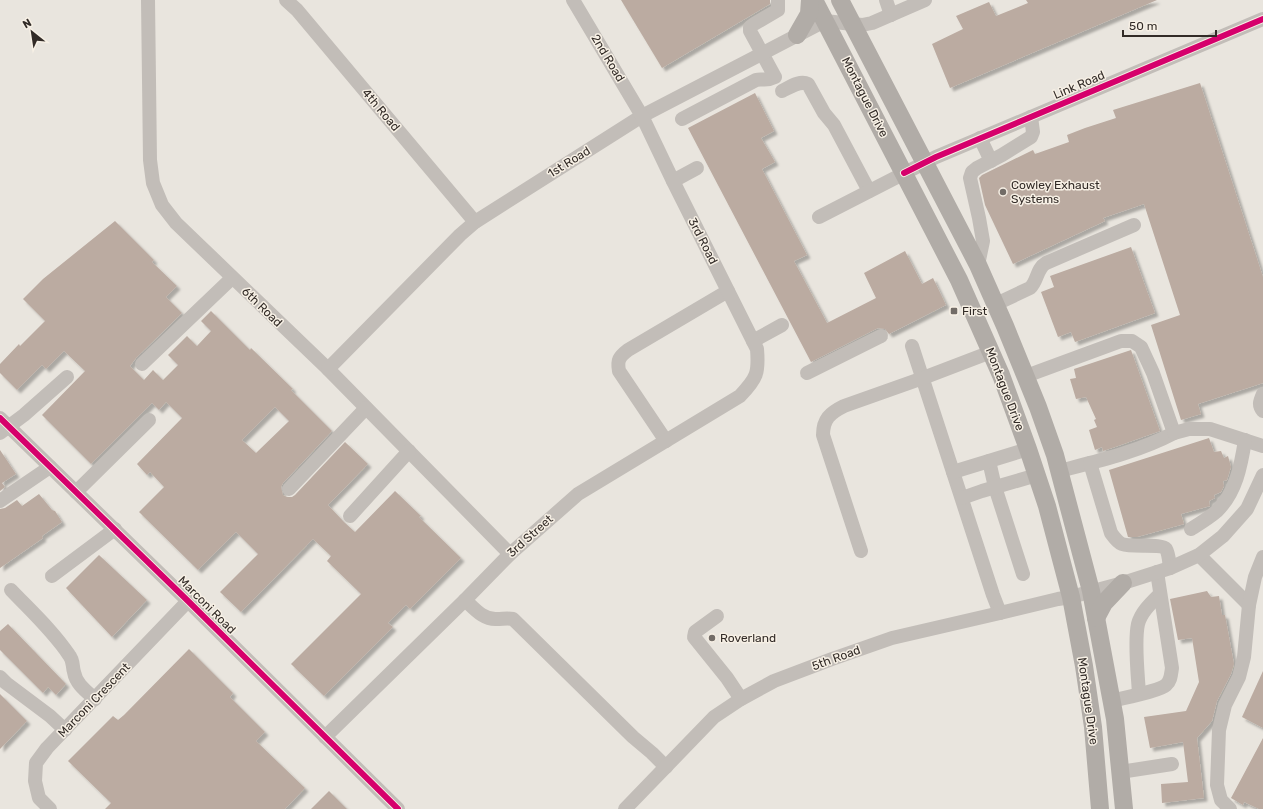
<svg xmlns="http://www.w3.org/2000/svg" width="1263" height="809" viewBox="0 0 1263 809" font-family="Rubik,sans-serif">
	<defs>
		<filter id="shadow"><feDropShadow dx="3.5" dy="3.5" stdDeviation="1" flood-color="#0004"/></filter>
	</defs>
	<rect width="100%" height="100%" fill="#e9e5de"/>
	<!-- building -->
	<g fill="#bbaba1" fill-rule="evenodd" filter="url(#shadow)">
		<polygon points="621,0 770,0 770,4 662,68"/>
		<polygon points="1026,0 1157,0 950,88 932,44 963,29 956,16 989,2 996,16 1028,3"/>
		<polygon points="1200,83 1263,277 1263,383 1198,404 1201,414 1181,420 1151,325 1180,315 1144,204 1103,218 1105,221 1013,264 985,205 979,178 982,175 1033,150 1035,154 1069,142 1067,135 1085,128 1116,118 1113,110"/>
		<polygon points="755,93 774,131 761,138 775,162 762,169 807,255 794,261 827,323 876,298 864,273 905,251 922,284 933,278 946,305 889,334 885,329 878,328 811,362 688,128"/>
		<path d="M115 221 154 260 152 262 177 286 166 297 182 313 136 358 130 366 144 380 153 370 163 380 178 365 168 355 187 336 197 346 211 331 201 321 211 311 250 350 251 348 293 389 291 390 332 431 283 483 281 487 283 495 287 497H292L295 495 345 442 368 464 328 505 344 522 355 532 395 491 421 516 419 517 461 558 410 609 406 605 388 623 393 627 324 696 291 664 361 594 327 561 331 556 313 539 241 612 220 592 258 554 236 532 198 570 139 512 164 487 150 472 147 475 137 464 182 418 166 402 159 410 152 403 91 464 42 415 85 371 64 351 46 369 42 365 17 390 0 373V364L19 344 20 346 45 321 23 299 43 279ZM275 407 289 421 256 453 242 440Z"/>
		<polygon points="1131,247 1155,313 1075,342 1071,332 1058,337 1041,292 1054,287 1050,276"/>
		<polygon points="1131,350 1160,431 1115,447 1103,451 1102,447 1095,450 1089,430 1097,427 1094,420 1096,419 1086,397 1076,399 1070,379 1076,378 1074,369"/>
		<polygon points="1209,438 1214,452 1221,451 1224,458 1228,456 1231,467 1227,480 1223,481 1224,486 1221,492 1214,495 1215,498 1209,501 1210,506 1181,514 1184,524 1137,537 1128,537 1109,470"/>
		<polygon points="0,450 16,474 2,483 5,487 0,491"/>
		<polygon points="39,494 52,510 55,511 62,522 42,536 43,538 0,568 0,509 5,508 17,500 22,506"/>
		<polygon points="99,555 147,600 112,637 66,588"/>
		<polygon points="1207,591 1211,597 1219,596 1222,615 1225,615 1234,664 1231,674 1217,701 1212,721 1197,738 1204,798 1162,803 1161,784 1188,782 1183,742 1150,748 1144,717 1186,711 1199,682 1192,638 1178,640 1170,599"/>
		<polygon points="8,624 66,684 56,695 48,687 43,693 0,650 0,631"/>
		<polygon points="189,649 233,693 230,697 265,732 256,741 305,788 285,809 105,809 111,803 68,761 113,716 118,720 124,715"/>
		<polygon points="1263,671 1263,728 1242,717"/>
		<polygon points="0,694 27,721 0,749"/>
		<polygon points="1263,738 1263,809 1259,809 1244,802 1243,805 1231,798"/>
		<polygon points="329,791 347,809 311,809"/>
	</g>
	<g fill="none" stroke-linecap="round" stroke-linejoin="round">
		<!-- minor -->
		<g stroke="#c2bdb8" stroke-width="14">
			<polyline points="148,0 150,160 153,183 162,205 176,223 328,369 510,554"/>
			<polyline points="286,0 297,10 475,222"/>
			<polyline points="886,0 891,15"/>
			<path d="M782 91C790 87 800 80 808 84L824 113 834 125 869 191"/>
			<path d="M682 119 756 80C763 78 765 82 775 77L750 31V27L754 24 778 10V0"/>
			<polyline points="980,138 991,161"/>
			<polyline points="673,181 697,168"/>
			<polyline points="819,217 936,157 1263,19"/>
			<polyline points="978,265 983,241 979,218 970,178 972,172 977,168 1002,155 1031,137 1033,132 1031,117"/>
			<path d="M996 304 1030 288C1038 281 1036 269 1046 263L1134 225"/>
			<polyline points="753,341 782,325"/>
			<polyline points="912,346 993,595 1000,613"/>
			<polyline points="142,364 232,278"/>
			<polyline points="328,369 460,235 475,222 642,116 815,26 825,21 862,25 872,23 925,0"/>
			<polyline points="807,373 881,336"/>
			<path d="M1026 376 1121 341H1132L1141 347 1153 373 1174 433C1138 452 1098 461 1059 471"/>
			<path d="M1263 394C1260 401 1258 405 1263 411"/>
			<polyline points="0,418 188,601 398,809"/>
			<polyline points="0,433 24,415 67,377"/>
			<polyline points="1174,433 1189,429 1210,429 1263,446"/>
			<path d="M666 441 619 371C617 360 619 357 628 350L728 291"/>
			<polyline points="989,461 995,487 1023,574"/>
			<path d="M1090 463 1111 533C1114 537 1117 542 1122 544 1133 548 1161 543 1166 549 1169 554 1169 562 1170 568"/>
			<polyline points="953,472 1028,449"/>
			<polyline points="289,489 366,408"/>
			<polyline points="76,492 149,420"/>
			<polyline points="962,498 982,491 1037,475"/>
			<polyline points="0,501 50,467"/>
			<polyline points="350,516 409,451"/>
			<path d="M1191 529C1199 524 1209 518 1217 511 1236 492 1241 466 1245 440"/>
			<path d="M861 551 823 435C823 419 830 413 844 406L923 378 991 352"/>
			<polyline points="1199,555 1249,605"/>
			<polyline points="52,576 115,529"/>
			<path d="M11 590C31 611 53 631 69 655 74 661 72 666 74 672 76 684 86 691 95 699"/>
			<path d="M465 600C474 608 483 620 497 619 503 619 507 618 513 619L633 737 652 753 666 767"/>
			<polyline points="717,616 695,632 694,637 727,678 741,699"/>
			<polyline points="0,677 6,683 50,716 65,730"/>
			<path d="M1139 694C1138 675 1134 642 1138 624 1141 612 1152 602 1160 594"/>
			<path d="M1111 701C1122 698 1160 691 1166 685 1171 681 1171 674 1172 668L1157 572"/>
			<path d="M325 737 465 600 510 554 578 494 740 396C757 378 759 373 757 349L673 181 642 116 573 0"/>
			<polyline points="1120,772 1172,764"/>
			<polyline points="50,809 39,798 35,781 36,763 47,748 188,601"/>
			<polyline points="625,809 714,717 741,699 774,681 832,659 892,638 1000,613 1058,599 1071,597 1123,583 1170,568 1199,555 1223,536 1247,509 1263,475"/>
			<polyline points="1230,809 1221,800 1217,785 1219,730 1225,705 1239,677 1244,657 1249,605 1255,577 1263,557"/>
		</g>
		<!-- major -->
		<g stroke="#b1aca7" stroke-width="18">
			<polyline points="814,0 959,280 1001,375 1028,449 1047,506 1071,597 1084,666 1093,727 1100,809"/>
			<polyline points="840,0 978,265 1005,326 1038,407 1055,455 1091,591 1115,719 1124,809"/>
			<polyline points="797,35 809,14 810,0"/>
			<polyline points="1096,618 1104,603 1123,583"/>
		</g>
		<!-- cycleway casing -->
		<g stroke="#f7f0e5" stroke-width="8">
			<g id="cycleway">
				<polyline points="904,173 936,157 1263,19"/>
				<polyline points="0,418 188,601 398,809"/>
			</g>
		</g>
		<!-- cycleway -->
		<use href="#cycleway" stroke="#d6006c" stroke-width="6"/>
	</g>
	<!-- markers -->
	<g fill="#726c67" stroke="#f7f0e5" stroke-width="1.5">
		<circle cx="1003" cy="192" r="4"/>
		<rect x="950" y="307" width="8" height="8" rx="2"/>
		<circle cx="712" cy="638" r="4"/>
	</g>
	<g text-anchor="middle" stroke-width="3" stroke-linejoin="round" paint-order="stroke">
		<!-- street labels -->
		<g font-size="12" fill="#322b27" stroke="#f7f0e5">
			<text transform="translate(608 58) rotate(59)" y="4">2nd Road</text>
			<text transform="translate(1079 85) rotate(-23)" y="4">Link Road</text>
			<text transform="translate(865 97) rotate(63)" y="4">Montague Drive</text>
			<text transform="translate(381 110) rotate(50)" y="4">4th Road</text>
			<text transform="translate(569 162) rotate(-32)" y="4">1st Road</text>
			<text transform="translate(703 241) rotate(63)" y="4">3rd Road</text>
			<text transform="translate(262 307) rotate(44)" y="4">6th Road</text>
			<text transform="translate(1005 389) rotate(69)" y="4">Montague Drive</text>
			<text transform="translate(530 536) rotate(-42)" y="4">3rd Street</text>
			<text transform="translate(207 605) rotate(45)" y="4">Marconi Road</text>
			<text transform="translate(836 658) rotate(-20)" y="4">5th Road</text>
			<text transform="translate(94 700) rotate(-46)" y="4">Marconi Crescent</text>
			<text transform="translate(1088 701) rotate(82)" y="4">Montague Drive</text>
		</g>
		<!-- poi labels -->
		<g font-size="12" fill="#322b27" stroke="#f7f0e5" text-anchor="start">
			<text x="1011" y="189">Cowley Exhaust<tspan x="1011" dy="14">Systems</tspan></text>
			<text x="962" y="315">First</text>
			<text x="720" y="642">Roverland</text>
		</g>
	</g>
	<!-- north arrow -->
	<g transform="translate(32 32) rotate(330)" stroke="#f7f0e5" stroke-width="3" paint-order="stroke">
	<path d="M0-3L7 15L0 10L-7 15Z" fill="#322b27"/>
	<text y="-6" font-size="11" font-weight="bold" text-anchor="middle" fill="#322b27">N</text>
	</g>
	<!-- scale -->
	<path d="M1123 30v6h93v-6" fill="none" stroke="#322b27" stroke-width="2"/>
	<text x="1129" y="30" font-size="12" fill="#322b27" stroke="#f7f0e5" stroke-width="3" paint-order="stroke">50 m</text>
</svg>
